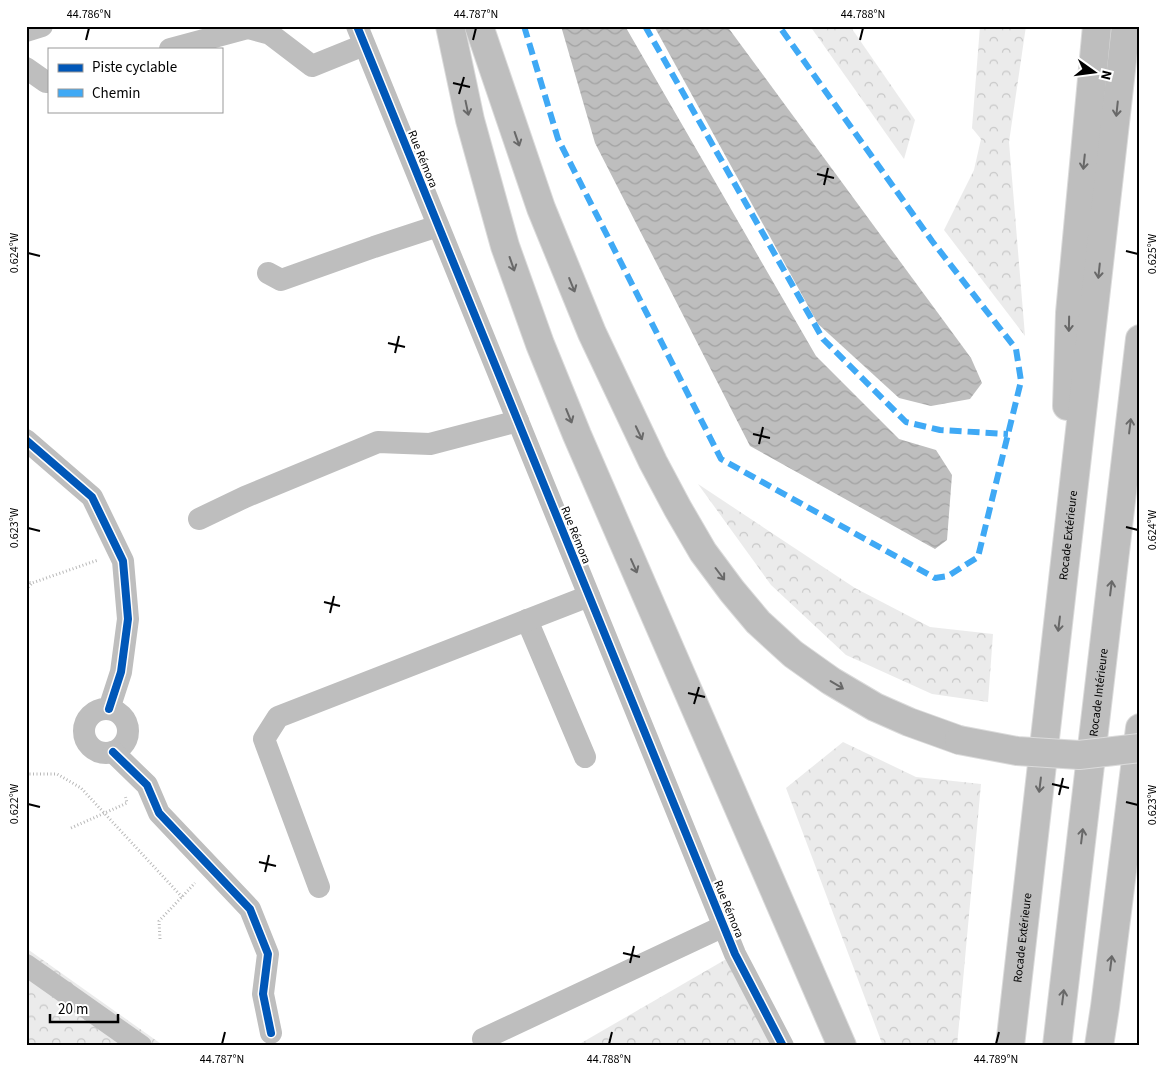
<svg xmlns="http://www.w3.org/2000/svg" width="1166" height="1072" viewBox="0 0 1166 1072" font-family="'Source Sans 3',sans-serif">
	<defs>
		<pattern id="forest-crowns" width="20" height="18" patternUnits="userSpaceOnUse" patternTransform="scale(1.25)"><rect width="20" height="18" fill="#ebebeb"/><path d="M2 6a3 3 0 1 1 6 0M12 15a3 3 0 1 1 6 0" fill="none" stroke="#c8c8c8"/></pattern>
		<pattern id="water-waves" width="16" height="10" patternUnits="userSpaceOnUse" patternTransform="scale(1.25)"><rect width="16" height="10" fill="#bebebe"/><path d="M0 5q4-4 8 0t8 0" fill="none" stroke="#a2a2a2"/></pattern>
	</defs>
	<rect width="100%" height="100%" fill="#fff"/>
	<!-- forest -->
	<g fill="url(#forest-crowns)">
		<polygon points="810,26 850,26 915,120 904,159"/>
		<polygon points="980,26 1026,26 1009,142 1025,336 944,230 974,170 981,139 972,128"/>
		<polygon points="698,484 855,588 930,627 993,634 988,702 932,694 846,655 771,585"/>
		<polygon points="843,742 916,777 981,784 957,1046 883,1046 786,788"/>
		<polygon points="26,948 164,1046 26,1046"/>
		<polygon points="735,954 770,1046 576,1046"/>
	</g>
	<!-- water -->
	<g fill="url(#water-waves)">
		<polygon points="561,26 625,26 816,356 899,439 936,450 952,475 947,540 935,549 750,446 595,143"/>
		<polygon points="654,26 727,26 971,358 982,383 970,399 931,406 899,398 818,324"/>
	</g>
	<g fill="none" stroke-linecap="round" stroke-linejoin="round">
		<!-- highway casing -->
		<g stroke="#dbdbdb" stroke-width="30">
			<g id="highway">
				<polyline points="450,26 470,120 505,246 540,344 577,435 842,1046"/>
				<polyline points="479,26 541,208 592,333 653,462 678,509 703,552 732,591 758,622 793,654 831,681 875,707 909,722 959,740"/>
				<polyline points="1067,406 1070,313 1097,26"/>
				<path id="s1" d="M1010 1046 1126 26"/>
				<path id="s2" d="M1057 1046 1140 339"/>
				<polyline points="1099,1046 1105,1007 1140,728"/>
			</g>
		</g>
		<!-- path -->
		<g stroke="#b9b9b9" stroke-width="3" stroke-dasharray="1 2.5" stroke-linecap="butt">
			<polyline points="26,582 32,583 98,560"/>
			<polyline points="26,590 32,583"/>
			<polyline points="26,774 57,774 81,788 182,897"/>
			<polyline points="71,828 127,803 125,795"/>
			<polyline points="160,939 159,921 195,883"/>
		</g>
		<!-- minor -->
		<g stroke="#bebebe" stroke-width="22">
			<polyline points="357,26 735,954 783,1046"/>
			<polyline points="26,31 42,26"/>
			<polyline points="170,49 248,28 270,34 312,66 364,45"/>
			<polyline points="26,68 46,82 49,82"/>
			<polyline points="268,273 281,280 374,247 438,226"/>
			<polyline points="26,440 92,497 123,561 128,619 121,672 109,709"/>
			<polyline points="199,519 245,497 378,442 430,444 518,421"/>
			<polyline points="527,620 585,757"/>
			<circle cx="106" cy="731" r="22"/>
			<polyline points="113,752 147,785 159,813 250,909 268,954 263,994 271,1033"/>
			<polyline points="319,887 264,739 278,717 589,596"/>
			<polyline points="26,965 141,1046"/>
			<polyline points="483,1039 724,926"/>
		</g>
		<!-- highway -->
		<use href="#highway" stroke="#bebebe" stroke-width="28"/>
		<!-- highway-bridge casing -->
		<g stroke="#dbdbdb" stroke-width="30" stroke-linecap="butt">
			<polyline id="highway-bridge" points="959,740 1017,751 1079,755 1140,748"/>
		</g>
		<!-- highway-bridge -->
		<use href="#highway-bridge" stroke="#bebebe" stroke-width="28"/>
		<!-- quiet -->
		<g stroke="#3fa9f5" stroke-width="6" stroke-dasharray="12 6" stroke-linecap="butt">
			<polyline points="524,26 558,139 721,459 935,578 948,576 978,557 1021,381 1016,349 932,241 779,26"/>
			<polyline points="645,26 823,339 906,422 940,430 1008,434"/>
		</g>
		<!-- cycleway casing -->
		<g stroke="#fff" stroke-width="11">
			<g id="cycleway">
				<polyline points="357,26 735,954 783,1046"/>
				<polyline points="26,440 92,497 123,561 128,619 121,672 109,709"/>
				<polyline points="113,752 147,785 159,813 250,909 268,954 263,994 271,1033"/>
			</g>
		</g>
		<!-- cycleway -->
		<use href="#cycleway" stroke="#0057b8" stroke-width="8"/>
	</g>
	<!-- one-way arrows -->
	<defs><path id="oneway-shaft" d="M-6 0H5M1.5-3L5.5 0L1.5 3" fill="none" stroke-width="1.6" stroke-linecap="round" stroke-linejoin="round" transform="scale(1.25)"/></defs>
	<g stroke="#686868">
		<use href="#oneway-shaft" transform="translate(467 108) rotate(78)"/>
		<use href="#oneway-shaft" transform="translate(1117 109) rotate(96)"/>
		<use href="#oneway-shaft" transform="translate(517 139) rotate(71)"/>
		<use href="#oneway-shaft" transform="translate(1084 162) rotate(96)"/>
		<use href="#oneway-shaft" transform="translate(512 264) rotate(71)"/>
		<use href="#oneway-shaft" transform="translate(1099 271) rotate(96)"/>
		<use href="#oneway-shaft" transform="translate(572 285) rotate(68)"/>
		<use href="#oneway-shaft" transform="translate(1069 324) rotate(91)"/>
		<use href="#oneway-shaft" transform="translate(569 416) rotate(68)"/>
		<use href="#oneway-shaft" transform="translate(1130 426) rotate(-83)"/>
		<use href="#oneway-shaft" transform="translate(639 433) rotate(65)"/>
		<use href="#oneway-shaft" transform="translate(634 566) rotate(66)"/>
		<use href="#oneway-shaft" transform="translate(720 574) rotate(53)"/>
		<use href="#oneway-shaft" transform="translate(1111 588) rotate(-83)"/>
		<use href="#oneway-shaft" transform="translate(1059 624) rotate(97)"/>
		<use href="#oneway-shaft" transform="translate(837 685) rotate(31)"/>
		<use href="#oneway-shaft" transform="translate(1040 785) rotate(97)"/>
		<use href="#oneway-shaft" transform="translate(1082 836) rotate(-83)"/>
		<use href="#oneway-shaft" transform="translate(1111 963) rotate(-83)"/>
		<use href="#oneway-shaft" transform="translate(1063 997) rotate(-83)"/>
	</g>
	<!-- ticks -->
	<path fill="none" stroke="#000" stroke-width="2" d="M86 40 89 28M473 40 476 28M860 40 863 28M453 83 470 87M459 94 464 77M817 174 834 178M824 185 828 168M1126 251 1138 254M28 253 40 256M388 343 405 347M395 353 399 336M753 434 770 438M759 444 763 427M1126 527 1138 530M28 528 40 531M324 602 340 606M330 613 334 596M688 693 705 697M694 704 699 687M1052 784 1069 788M1059 795 1063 778M1126 802 1138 805M28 804 40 807M259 862 276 866M265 872 269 855M623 953 640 957M630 963 634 946M222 1044 225 1032M609 1044 612 1032M996 1044 999 1032"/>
	<g text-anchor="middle" stroke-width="4.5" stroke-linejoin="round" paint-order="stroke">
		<!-- street labels -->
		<g font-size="12" fill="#000" stroke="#fff">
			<text transform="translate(423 159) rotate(68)" y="4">Rue Rémora</text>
			<text transform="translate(576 535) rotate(68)" y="4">Rue Rémora</text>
			<text dy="4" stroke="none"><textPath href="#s1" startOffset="514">Rocade Extérieure</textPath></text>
			<text dy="4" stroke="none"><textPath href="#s2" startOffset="356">Rocade Intérieure</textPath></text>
			<text transform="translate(729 909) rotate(68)" y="4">Rue Rémora</text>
			<text dy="4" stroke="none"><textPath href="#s1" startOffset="109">Rocade Extérieure</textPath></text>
		</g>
	</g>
	<!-- border -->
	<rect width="1166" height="1072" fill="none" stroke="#ffffff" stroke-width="55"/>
	<!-- legend -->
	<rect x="48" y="48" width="175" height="65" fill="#ffffff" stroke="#999999"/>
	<rect x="58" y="64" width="25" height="8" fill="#0057b8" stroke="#999999"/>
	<text x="92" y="72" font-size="15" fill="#000000">Piste cyclable</text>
	<rect x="58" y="89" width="25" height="8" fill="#3fa9f5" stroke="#999999"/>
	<text x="92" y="98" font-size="15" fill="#000000">Chemin</text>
	<!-- north arrow -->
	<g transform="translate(1094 72) rotate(104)" stroke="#ffffff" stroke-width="4" paint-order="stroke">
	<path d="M0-4L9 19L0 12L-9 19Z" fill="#000000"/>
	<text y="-8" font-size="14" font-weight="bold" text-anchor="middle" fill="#000000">N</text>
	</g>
	<!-- scale -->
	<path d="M50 1014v8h68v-8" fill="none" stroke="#000000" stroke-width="2.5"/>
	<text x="58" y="1014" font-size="15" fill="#000000" stroke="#ffffff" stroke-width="4" paint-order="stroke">20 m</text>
	<rect x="28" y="28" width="1110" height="1016" fill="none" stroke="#000" stroke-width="2"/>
	<g font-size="12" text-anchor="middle" fill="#000">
		<text x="89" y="18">44.786°N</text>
		<text x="476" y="18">44.787°N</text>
		<text x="863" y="18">44.788°N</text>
		<text transform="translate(14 253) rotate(-90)" y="4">0.624°W</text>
		<text transform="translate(1152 254) rotate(-90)" y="4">0.625°W</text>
		<text transform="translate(14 528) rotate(-90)" y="4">0.623°W</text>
		<text transform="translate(1152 530) rotate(-90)" y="4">0.624°W</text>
		<text transform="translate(14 804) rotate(-90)" y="4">0.622°W</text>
		<text transform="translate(1152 805) rotate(-90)" y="4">0.623°W</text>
		<text x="222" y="1063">44.787°N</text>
		<text x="609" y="1063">44.788°N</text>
		<text x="996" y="1063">44.789°N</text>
	</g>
</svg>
